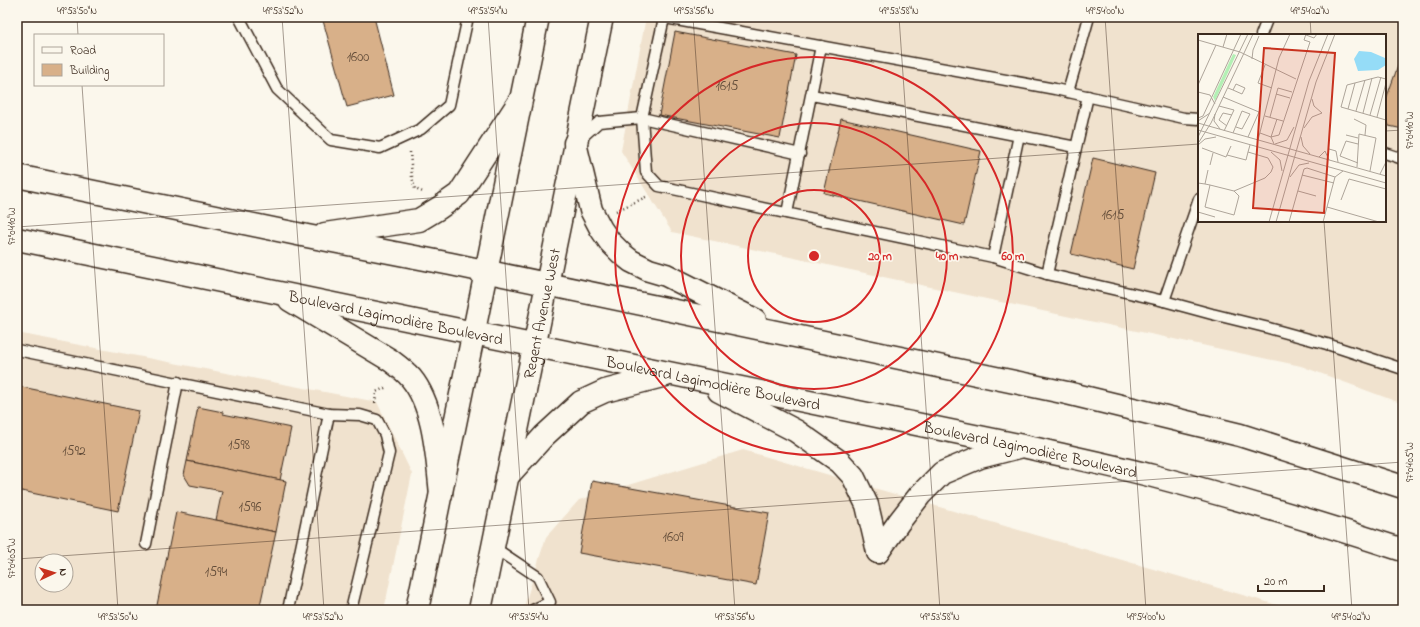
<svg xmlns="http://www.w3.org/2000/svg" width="1420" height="627" viewBox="0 0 1420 627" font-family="'Indie Flower',sans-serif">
	<rect width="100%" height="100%" fill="#fbf7ec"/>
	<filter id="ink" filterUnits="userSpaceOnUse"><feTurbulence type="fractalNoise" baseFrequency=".025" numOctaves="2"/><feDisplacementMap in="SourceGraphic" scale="8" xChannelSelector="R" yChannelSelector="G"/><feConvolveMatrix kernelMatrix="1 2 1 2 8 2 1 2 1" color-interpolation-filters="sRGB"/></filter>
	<g filter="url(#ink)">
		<!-- built -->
		<g fill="#f0e2ce" fill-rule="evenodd">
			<path d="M646 17H1403V404L1301 366 672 232 621 151ZM1199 35H1385V221H1199Z"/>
			<path d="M17 333 377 402 412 474 384 610H17ZM42 561H66V585H42Z"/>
			<polygon points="743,450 1294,610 523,610 546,537 579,500"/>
		</g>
		<!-- building -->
		<g fill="#d8b089" stroke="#3b2a1e">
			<polygon points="322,17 374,17 394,95 347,107"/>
			<polygon points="675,32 796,55 780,138 659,115"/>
			<polygon points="1403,52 1403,129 1389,126 1385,116 1385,102"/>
			<polygon points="841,119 981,151 964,225 824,193"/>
			<polygon points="1093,158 1155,173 1133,269 1071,254"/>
			<polygon points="17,386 139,411 118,511 17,490"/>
			<polygon points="198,407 223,412 223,414 291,428 280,480 187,461"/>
			<polygon points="187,461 286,481 276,532 216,520 222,491 190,485 184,475"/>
			<polygon points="592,481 769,513 756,585 579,553"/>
			<polygon points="176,512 276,532 259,610 156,610"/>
		</g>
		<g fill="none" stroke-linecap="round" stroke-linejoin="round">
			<!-- lane casing -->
			<g stroke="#3b2a1e" stroke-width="13">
				<g id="lane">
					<polyline points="239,17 277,89 331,140 380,148 421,129 449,105 468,17"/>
					<polyline points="660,17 1055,89 1184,118 1199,119"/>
					<polyline points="664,18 642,118 646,172 659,186 993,257 1047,274 1164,301 1212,314 1265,327 1327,344 1403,369"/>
					<polyline points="1261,35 1268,17"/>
					<polyline points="1068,92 1089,17"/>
					<polyline points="812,95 1076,147"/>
					<polyline points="580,139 599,122 642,118 800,154"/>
					<polyline points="1385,153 1403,159"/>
					<polyline points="787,213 821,46"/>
					<polyline points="993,257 1019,135"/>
					<polyline points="1047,274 1088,96"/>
					<polyline points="1164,301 1199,199"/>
					<polyline points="17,350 329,414 360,415 377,420 385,435 389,453 351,610"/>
					<polyline points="146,544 178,382"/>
					<polyline points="493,547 538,577 550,602 533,610"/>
					<polyline points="288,610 329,414"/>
				</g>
			</g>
			<!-- secondary casing -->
			<g stroke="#3b2a1e" stroke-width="25">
				<g id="secondary">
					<polyline points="417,610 538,17"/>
					<path id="s1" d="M480 610 602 17"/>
				</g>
			</g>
			<!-- primary casing -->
			<g stroke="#3b2a1e" stroke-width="25">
				<g id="primary">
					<polyline points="575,143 591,210 601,229 610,242 621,253 631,261 649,270 666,275 755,320"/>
					<polyline points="17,176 307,236 451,264 1067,393 1240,435 1403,487"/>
					<polyline points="325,234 419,220 439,208 459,194 521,99"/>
					<path id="s2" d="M17 239 1023 446C1066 456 1110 465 1153 476 1237 498 1320 523 1403 550"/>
					<path d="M290 300 390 360C398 366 405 371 411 378 435 407 437 458 441 494"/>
					<polyline points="719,391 796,431 840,462 853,476 867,505 878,552"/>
					<polyline points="507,477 544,436 581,402 605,391 666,375"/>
					<polyline points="878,552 899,522 920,495 942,473 980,457 1019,447"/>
				</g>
			</g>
			<!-- path -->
			<g stroke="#3b2a1e" stroke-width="2.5" stroke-dasharray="1 3" stroke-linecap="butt">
				<polyline points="410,152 412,177 415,189 423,192"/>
				<polyline points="616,211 648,196"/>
				<polyline points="375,403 376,392 387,387"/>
			</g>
			<!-- lane -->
			<use href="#lane" stroke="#fbf7ec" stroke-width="10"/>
			<!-- secondary -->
			<use href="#secondary" stroke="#fbf7ec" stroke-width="22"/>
			<!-- primary -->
			<use href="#primary" stroke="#fbf7ec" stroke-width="22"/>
		</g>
	</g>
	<!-- ticks -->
	<path fill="none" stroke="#3b2a1e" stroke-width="1" stroke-opacity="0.45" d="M77 17 78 35M282 17 324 610M488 17 529 610M693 17 735 610M899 17 940 610M1105 17 1146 610M1310 17 1311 35M82 85 118 610M1385 131 1403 130M1324 221 1352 610M17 227 1199 144M17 559 1403 462"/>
	<!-- distance rings -->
	<g fill="none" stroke="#d62828" stroke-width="2">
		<circle cx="814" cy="256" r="66"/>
		<circle cx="814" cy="256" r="133"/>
		<circle cx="814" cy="256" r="199"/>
	</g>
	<g text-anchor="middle" stroke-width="3.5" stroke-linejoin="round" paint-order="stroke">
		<!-- number labels -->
		<g font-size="14" fill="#624c39">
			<text x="358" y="61">1600</text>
			<text x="727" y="90">1615</text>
			<text x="1113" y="219">1615</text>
			<text x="239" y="449">1598</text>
			<text x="74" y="455">1592</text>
			<text x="250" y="511">1596</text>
			<text x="673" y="541">1609</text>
			<text x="216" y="576">1594</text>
		</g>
		<!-- street labels -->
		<g font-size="16" fill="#3b2a1e" stroke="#fbf7ec">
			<text dy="6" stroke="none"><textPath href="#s1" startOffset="303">Regent Avenue West</textPath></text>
			<text dy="6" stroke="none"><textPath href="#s2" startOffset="387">Boulevard Lagimodière Boulevard</textPath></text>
			<text dy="6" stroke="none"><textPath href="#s2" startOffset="711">Boulevard Lagimodière Boulevard</textPath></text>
			<text dy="6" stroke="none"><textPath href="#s2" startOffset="1035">Boulevard Lagimodière Boulevard</textPath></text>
		</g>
	</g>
	<!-- overview -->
	<g transform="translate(1198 34)">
		<rect width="188" height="188" fill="#fbf7ec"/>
		<path d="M35 20 38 21 17 67 15 63Z" fill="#b3f0b5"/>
		<path d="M161 17 173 18 187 24 188 31 180 36 160 37 156 25Z" fill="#95dcf7"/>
		<path fill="none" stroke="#aea59a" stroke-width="1" d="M108 1 116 4 119 0M0 6 42 18 98 45M25 13 29 0M54 25 55 16 61 2M67 31 60 49 74 54M188 45 180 43 149 51 143 73 188 86M0 51 18 11M30 54 35 56 44 60 47 54 38 50 35 56M80 54 94 58M0 58 12 61 17 70M78 60 92 64M25 63 61 78 50 103M114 65 116 72 124 79M21 72 36 76 26 97M150 75 157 49M158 77 167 46M165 79 174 44M17 80 16 87 22 95M172 81 183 43M67 82 85 87M72 83 80 54M179 83 188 49M0 84 5 82 43 0M156 85 168 91 167 101M0 87 12 79M0 89 188 142M29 92 21 86 25 79 34 81M106 94 114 83 124 79M0 96 188 149M35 99 44 77 52 80 44 95 38 93M62 99 73 103 81 101 112 8 106 6 108 0M148 101 160 104M0 103 50 0M103 103 105 112 112 120M60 106 81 24 92 0M1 108 13 89 55 0M76 110 73 103 79 85M77 110 89 106 96 93M160 110 148 107 142 122 160 129M0 111 7 105 18 103M4 114 28 123 33 112M131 115 138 117 140 128M73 118 82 126 84 137M29 121 48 126 50 118M121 123 127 117 131 126M12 131 15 119M159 133 161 100 178 104 172 137M182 140 188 128M104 141 136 149M92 143 101 131 111 129M0 149 7 150 12 151 36 157 41 162 36 181 7 173 12 151M7 150 10 136M36 157 67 144 73 138 75 133 70 124 50 118 52 111M100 157 118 162M143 166 151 145 188 155M129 173 181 188M0 178 17 183M71 188 111 47 130 0M78 188 118 48 137 0M91 188 106 135 109 134 137 143M125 188 137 143 145 137"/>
		<path fill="#c8321e" fill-opacity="0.15" stroke="#c8321e" stroke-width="2" d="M66 14 137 19 126 179 55 174Z"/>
		<rect width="188" height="188" fill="none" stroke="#3b2a1e" stroke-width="2"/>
	</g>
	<circle cx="814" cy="256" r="6" fill="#d62828" stroke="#fbf7ec" stroke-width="2"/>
	<g font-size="12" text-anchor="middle" font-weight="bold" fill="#d62828" stroke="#fbf7ec" stroke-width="3.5" stroke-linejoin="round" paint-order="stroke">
		<text x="880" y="260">20 m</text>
		<text x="947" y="260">40 m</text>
		<text x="1013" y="260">60 m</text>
	</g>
	<!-- margin -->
	<rect width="1420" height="627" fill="none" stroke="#fbf7ec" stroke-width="44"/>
	<!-- legend -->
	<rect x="34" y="34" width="130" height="52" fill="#fbf7ec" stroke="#aea59a"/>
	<rect x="42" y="47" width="20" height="6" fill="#fbf7ec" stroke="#aea59a"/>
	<text x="70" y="54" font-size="12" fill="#3b2a1e">Road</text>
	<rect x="42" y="64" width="20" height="12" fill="#d8b089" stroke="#aea59a"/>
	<text x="70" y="74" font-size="12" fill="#3b2a1e">Building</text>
	<!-- north arrow -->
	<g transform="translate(54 573) rotate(86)"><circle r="19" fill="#fbf7ec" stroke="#aea59a"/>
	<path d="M0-3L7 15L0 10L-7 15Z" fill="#c8321e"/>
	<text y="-6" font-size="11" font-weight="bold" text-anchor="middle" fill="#3b2a1e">N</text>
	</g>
	<!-- scale -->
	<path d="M1258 585v6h66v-6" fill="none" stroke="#3b2a1e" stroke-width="2"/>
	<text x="1264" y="585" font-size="12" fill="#3b2a1e" stroke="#fbf7ec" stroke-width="3" paint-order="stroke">20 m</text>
	<rect x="22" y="22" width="1376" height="583" fill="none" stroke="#3b2a1e" stroke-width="1.5"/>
	<g font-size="10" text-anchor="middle" fill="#3b2a1e">
		<text x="77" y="14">49°53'50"N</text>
		<text x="283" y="14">49°53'52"N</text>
		<text x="488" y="14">49°53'54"N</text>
		<text x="694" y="14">49°53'56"N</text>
		<text x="899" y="14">49°53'58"N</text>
		<text x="1105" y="14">49°54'00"N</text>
		<text x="1310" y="14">49°54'02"N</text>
		<text transform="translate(1409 130) rotate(-90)" y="4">97°04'10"W</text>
		<text transform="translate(11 226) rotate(-90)" y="4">97°04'10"W</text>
		<text transform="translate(1409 462) rotate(-90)" y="4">97°04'05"W</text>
		<text transform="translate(11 558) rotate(-90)" y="4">97°04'05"W</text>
		<text x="118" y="620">49°53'50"N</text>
		<text x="323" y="620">49°53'52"N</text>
		<text x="529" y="620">49°53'54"N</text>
		<text x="735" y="620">49°53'56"N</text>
		<text x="940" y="620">49°53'58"N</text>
		<text x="1146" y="620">49°54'00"N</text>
		<text x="1351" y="620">49°54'02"N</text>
	</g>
</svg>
